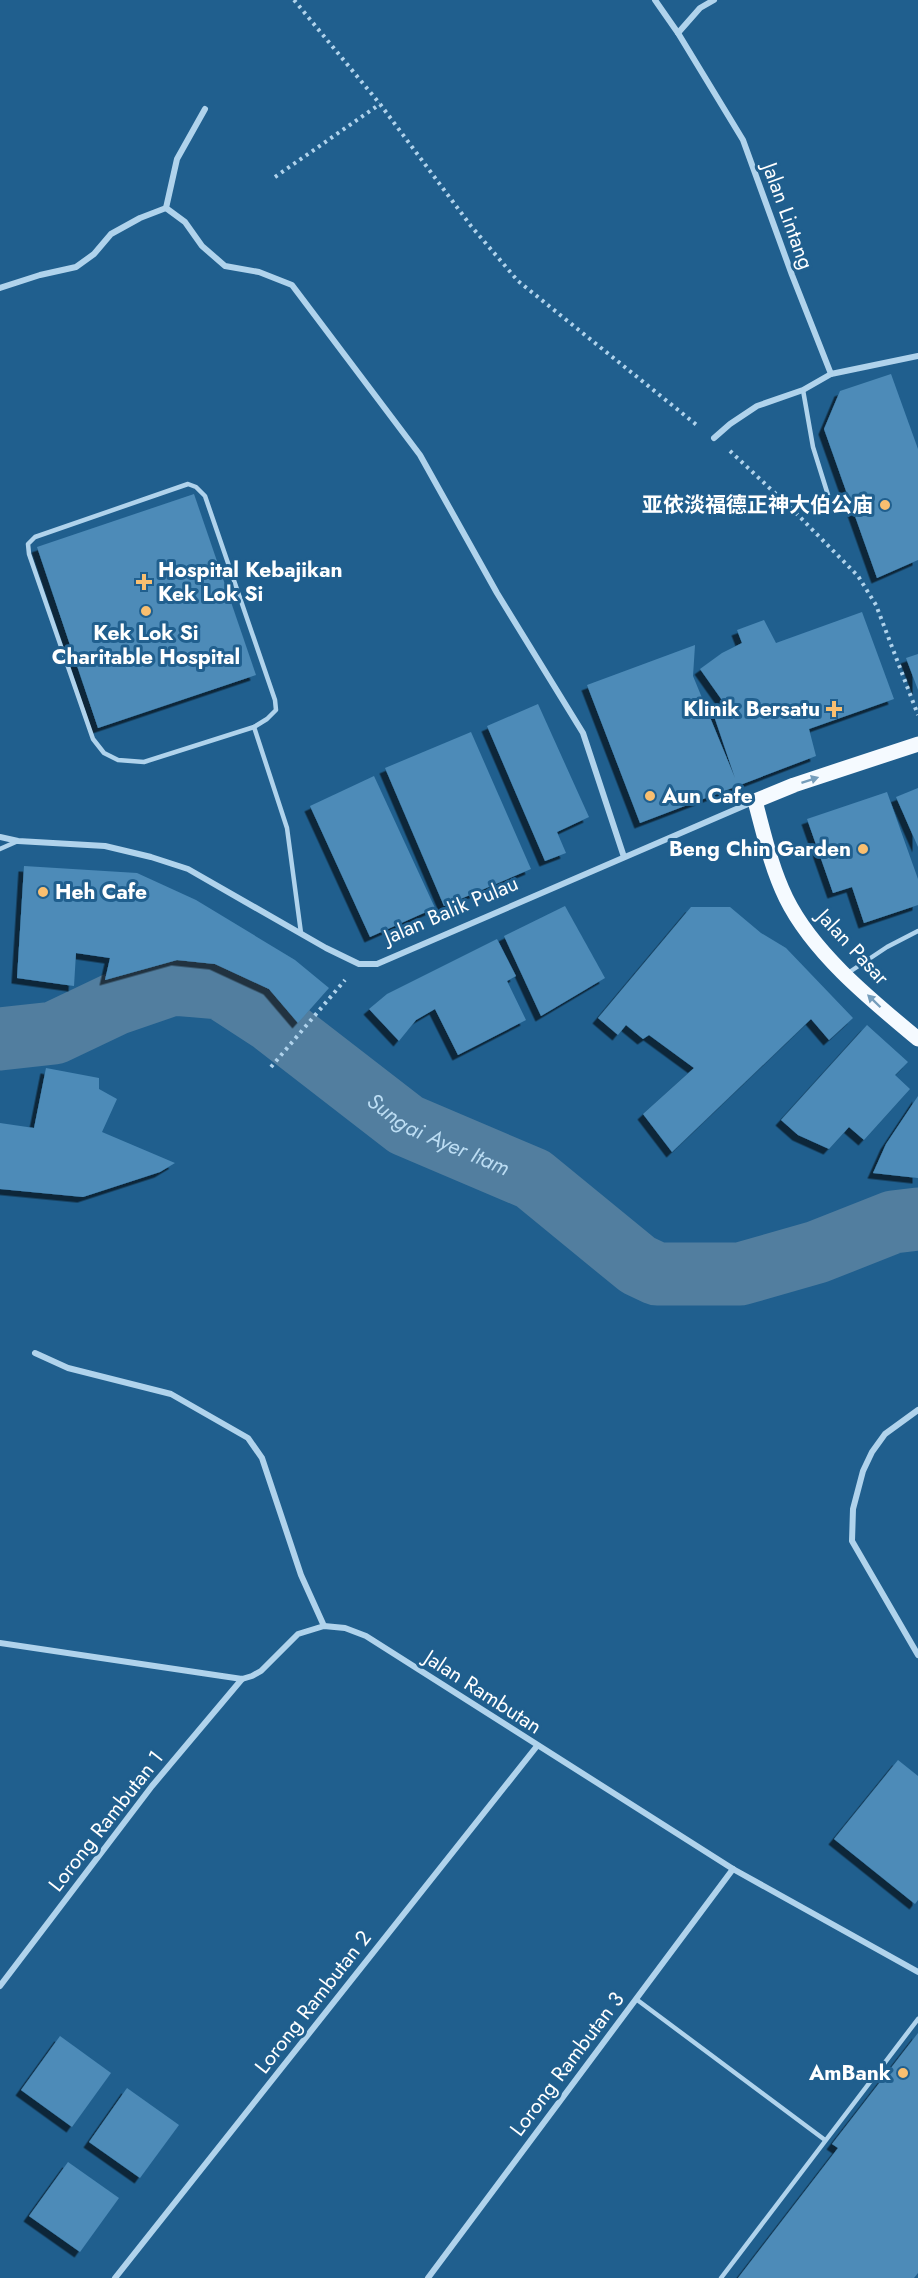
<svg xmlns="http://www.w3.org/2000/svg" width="918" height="2278" viewBox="0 0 918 2278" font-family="Jost,'Noto Sans SC',sans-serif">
	<defs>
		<filter id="shadow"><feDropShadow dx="-5.5" dy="5.5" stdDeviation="0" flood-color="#0009"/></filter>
	</defs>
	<rect width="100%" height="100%" fill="#205f8e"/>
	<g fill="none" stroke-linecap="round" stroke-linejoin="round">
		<!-- river -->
		<path stroke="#527e9f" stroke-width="63" id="s1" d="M0 1039 54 1033 115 1004 173 984 221 988 273 1022 406 1125 533 1179 638 1265 657 1274H740L817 1252 893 1222 918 1219"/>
	</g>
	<!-- building -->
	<g fill="#4d8bb8" filter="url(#shadow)">
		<polygon points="891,374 918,449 918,560 877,578 824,429 840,391"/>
		<polygon points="194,494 256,675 98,728 37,547"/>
		<polygon points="862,612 894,699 809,729 816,756 640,823 587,685 695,645 693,676 735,778 711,707 724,703 700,669 722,653 742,643 737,630 764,620 776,643"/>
		<polygon points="918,654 918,690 906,658"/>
		<polygon points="538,704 589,817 557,832 566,853 545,861 487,726"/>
		<polygon points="471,732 531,869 444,906 385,768"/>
		<polygon points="374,776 435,908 370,937 310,806"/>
		<polygon points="918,788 918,847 896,797"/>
		<polygon points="887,792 918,879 918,905 864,923 852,887 833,893 807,819"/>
		<polygon points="24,866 137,873 196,900 295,960 329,988 298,1023 269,989 215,964 177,960 105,980 110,958 76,953 74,986 17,978"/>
		<polygon points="565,906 605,978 541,1016 504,936"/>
		<polygon points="691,907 730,907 761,933 786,948 853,1018 829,1040 811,1019 672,1152 643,1114 694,1068 649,1035 643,1039 626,1025 618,1035 598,1018"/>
		<polygon points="497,939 516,976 507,981 526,1020 458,1055 435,1009 416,1020 399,1041 369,1009 387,994"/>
		<polygon points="867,1025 908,1062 895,1075 910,1089 864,1140 849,1127 829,1149 798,1135 781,1120"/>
		<polygon points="46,1068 99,1078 99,1089 117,1099 102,1132 175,1163 160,1172 83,1197 0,1189 0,1123 34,1128"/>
		<polygon points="918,1096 918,1178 873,1173 886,1144"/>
		<polygon points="898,1760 918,1776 918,1900 915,1904 834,1839"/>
		<polygon points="918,2033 918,2273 914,2278 738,2278 838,2148 832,2144"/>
		<polygon points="60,2036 111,2073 72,2127 21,2090"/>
		<polygon points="127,2088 179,2125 140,2178 89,2142"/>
		<polygon points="68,2162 119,2198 80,2252 29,2216"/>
	</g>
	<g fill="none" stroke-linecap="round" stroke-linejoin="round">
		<!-- path -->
		<g stroke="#b0d3ec" stroke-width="4" stroke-dasharray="3 4.5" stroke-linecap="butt">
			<polyline points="294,0 380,104 471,226 518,281 698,426"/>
			<polyline points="275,177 380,104"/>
			<polyline points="730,451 793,510 858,576 876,605 918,715"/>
			<polyline points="271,1067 345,980"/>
		</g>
		<!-- service -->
		<g stroke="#b0d3ec" stroke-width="4.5">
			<polyline points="803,390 813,447 828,495"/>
			<polygon points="188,484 196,487 205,496 275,700 276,710 267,719 254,727 144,762 118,760 104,753 93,739 29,554 28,544 35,537"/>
			<polyline points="254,727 287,828 301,933"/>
			<polyline points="0,849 18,841"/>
			<polyline points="848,973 887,947 918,931"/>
			<polyline points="636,1999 825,2140"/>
			<polyline points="721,2278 918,2019"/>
		</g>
		<!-- minor -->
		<g stroke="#b0d3ec" stroke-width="6">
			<polyline points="655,0 678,33 743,140 792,275 831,374"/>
			<polyline points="678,33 700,8 714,0"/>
			<polyline points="205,109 177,159 166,208 185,222 202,246 225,266 259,272 292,285 420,455 497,593 583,733 624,857"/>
			<polyline points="0,288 40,275 76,267 94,254 111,234 140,218 166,208"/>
			<polyline points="714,438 730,424 757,406 803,390 831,374 918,356"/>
			<polyline points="0,837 18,841 105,846 151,857 188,869 326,948 359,964 377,964 755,801"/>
			<polyline points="35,1353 68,1368 171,1394 248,1438 262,1458 301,1575 324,1626"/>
			<polyline points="918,1410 885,1434 872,1452 863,1471 853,1509 852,1541 918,1655"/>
			<polyline points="0,1643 242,1679 252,1676 261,1671 298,1634 324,1626 345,1628 366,1636 733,1869 918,1972"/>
			<polyline points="0,1986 152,1786 242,1679"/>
			<polyline points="115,2278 537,1746"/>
			<polyline points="428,2278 733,1869"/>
		</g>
		<!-- primary -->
		<path stroke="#f5faff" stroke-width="15" d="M918 744 794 785 755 801C764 834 771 867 786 898 813 953 871 1000 918 1039"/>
	</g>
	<!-- one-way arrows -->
	<defs><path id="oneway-solid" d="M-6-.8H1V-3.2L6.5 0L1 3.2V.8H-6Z" transform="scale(1.5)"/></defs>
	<g fill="#759dbb">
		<use href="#oneway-solid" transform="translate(810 780) rotate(-18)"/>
		<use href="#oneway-solid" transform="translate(874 1001) rotate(-136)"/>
	</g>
	<!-- markers -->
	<g fill="#f9bf70" stroke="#205f8e" stroke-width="2">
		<circle cx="885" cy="505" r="6"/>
		<path d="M141 573h6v6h6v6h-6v6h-6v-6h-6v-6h6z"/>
		<circle cx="146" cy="611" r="6"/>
		<path d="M831 700h6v6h6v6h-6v6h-6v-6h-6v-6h6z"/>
		<circle cx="650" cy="796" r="6"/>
		<circle cx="863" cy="849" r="6"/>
		<circle cx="43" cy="892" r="6"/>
		<circle cx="903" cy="2073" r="6"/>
	</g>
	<g text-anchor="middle" stroke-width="6" stroke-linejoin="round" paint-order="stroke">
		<!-- street labels -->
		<g font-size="21" fill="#fff" stroke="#205f8e">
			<text transform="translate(788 216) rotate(70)" y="7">Jalan Lintang</text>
			<text transform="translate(451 910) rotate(-23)" y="7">Jalan Balik Pulau</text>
			<text transform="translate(853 947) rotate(47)" y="7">Jalan Pasar</text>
			<text transform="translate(483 1692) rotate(33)" y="7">Jalan Rambutan</text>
			<text transform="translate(106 1821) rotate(-52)" y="7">Lorong Rambutan 1</text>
			<text transform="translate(313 2002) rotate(-52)" y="7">Lorong Rambutan 2</text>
			<text transform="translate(567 2064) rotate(-53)" y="7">Lorong Rambutan 3</text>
		</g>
		<!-- poi labels -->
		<g font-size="21" font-weight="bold" fill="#fff" stroke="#205f8e" text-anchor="end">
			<text x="873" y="512">亚依淡福德正神大伯公庙</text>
			<text x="158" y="577" text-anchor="start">Hospital Kebajikan<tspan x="158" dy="24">Kek Lok Si</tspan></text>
			<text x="146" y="640" text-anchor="middle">Kek Lok Si<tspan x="146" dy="24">Charitable Hospital</tspan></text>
			<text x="820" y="716">Klinik Bersatu</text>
			<text x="662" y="803" text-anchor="start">Aun Cafe</text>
			<text x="851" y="856">Beng Chin Garden</text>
			<text x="55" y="899" text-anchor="start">Heh Cafe</text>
			<text x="891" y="2080">AmBank</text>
		</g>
		<!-- water labels -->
		<g font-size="22" font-style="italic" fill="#bcddf3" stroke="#205f8e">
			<text dy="8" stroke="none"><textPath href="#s1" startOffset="495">Sungai Ayer Itam</textPath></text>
		</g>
	</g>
</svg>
